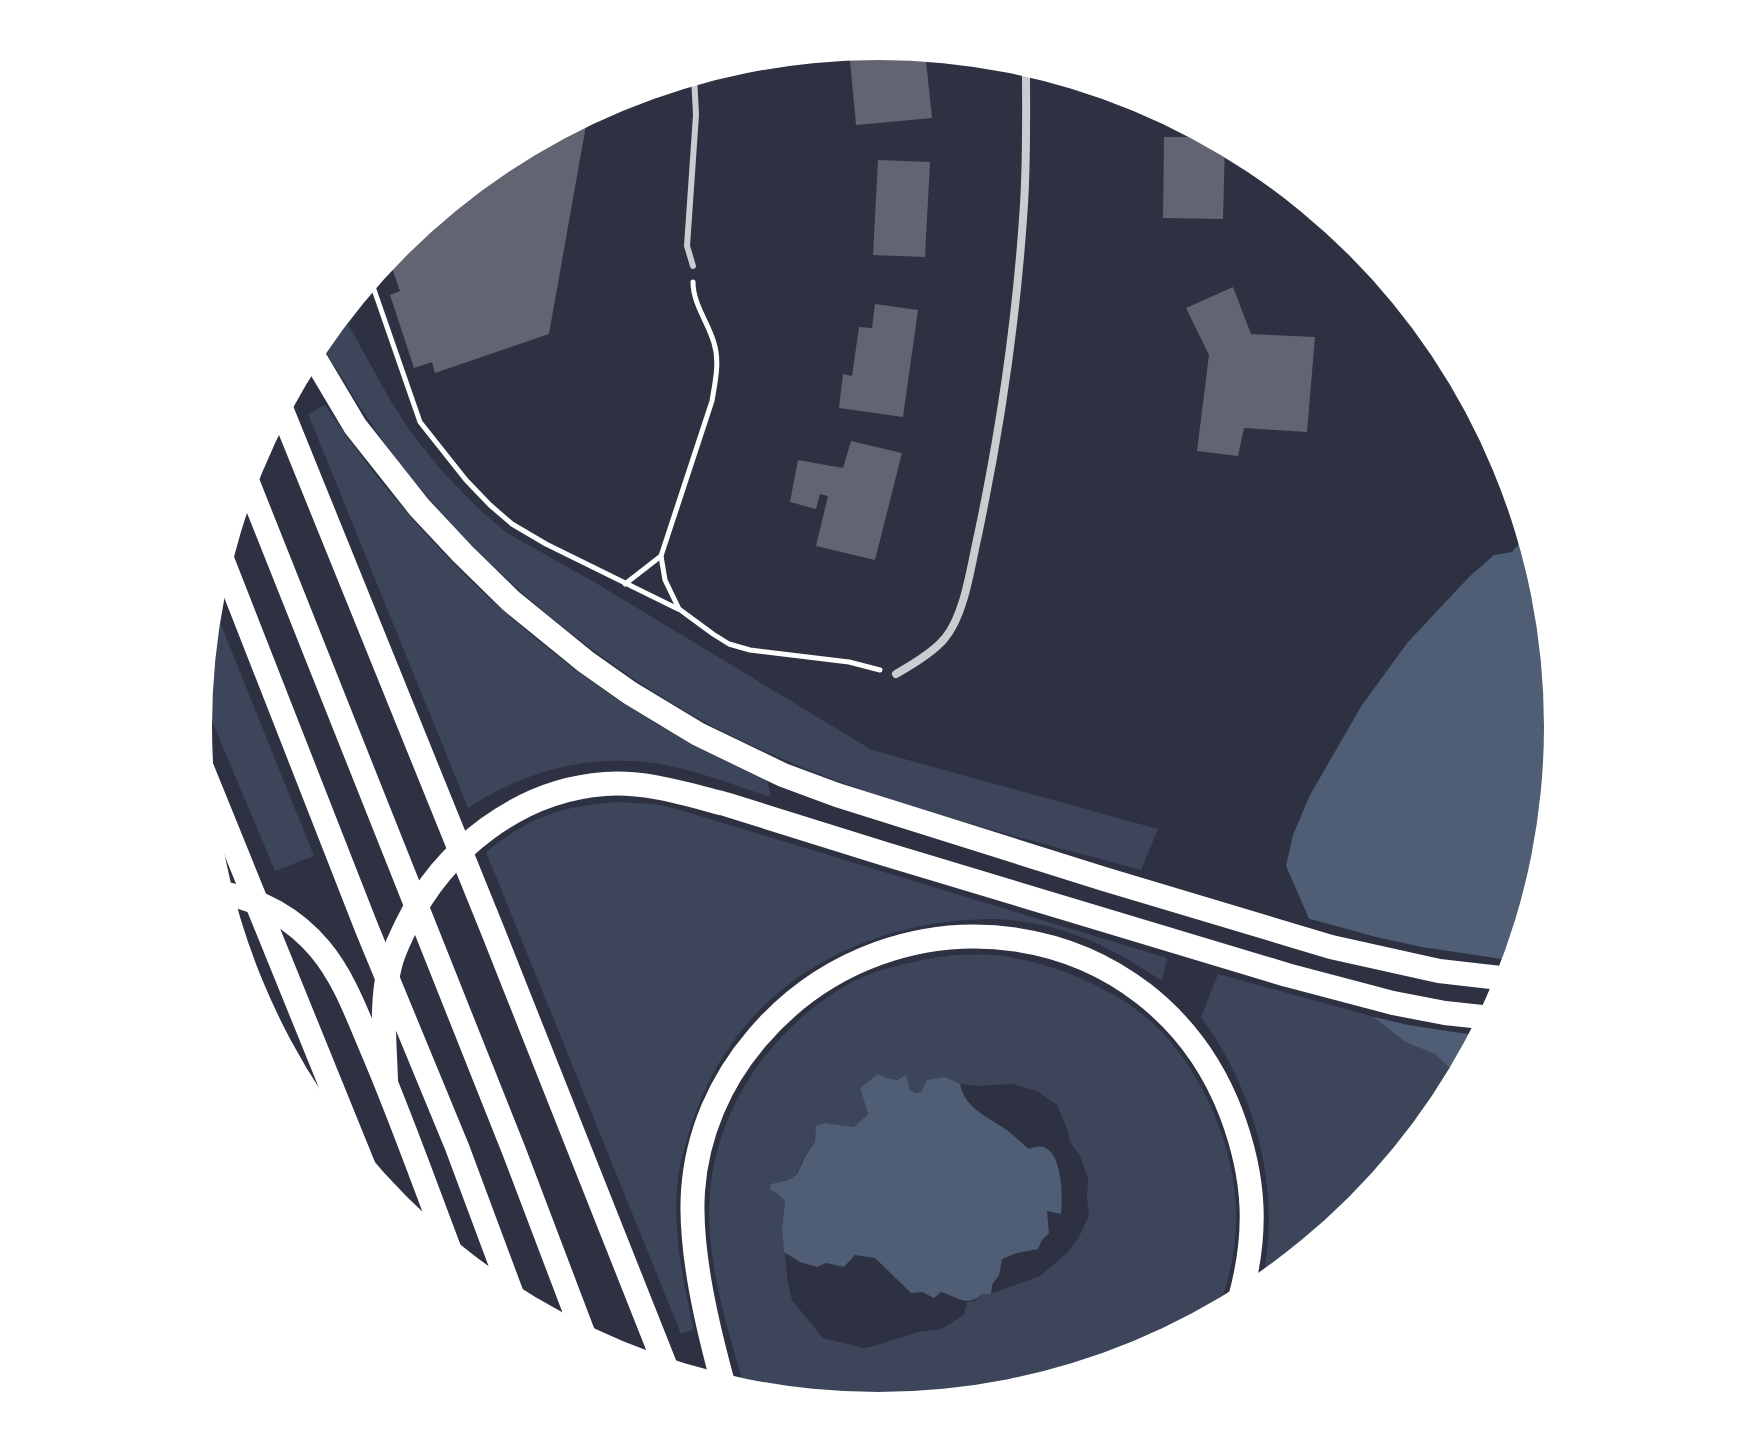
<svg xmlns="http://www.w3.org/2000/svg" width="1757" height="1453" viewBox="0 0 1757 1453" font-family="'Noto Serif',serif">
	<rect width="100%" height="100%" fill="#2d3142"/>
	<!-- green -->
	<g fill="#3c4559" fill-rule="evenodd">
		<path d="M342 313 389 398 410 431 442 471 479 509 507 533 596 583 872 750 1158 829 1141 870C1048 844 953 822 862 790 798 767 733 740 675 705 568 640 471 556 395 457 367 420 343 380 319 340Z"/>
		<path d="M325 405C403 522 506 626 623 703 669 733 718 757 767 780L771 797C732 785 692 768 652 763 586 754 523 772 468 808L308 414Z"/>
		<polygon points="211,600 314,856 275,871 201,695"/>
		<path d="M619 802 654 804 677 809 1167 958 1162 981C1116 950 1074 928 1018 921 990 917 960 920 933 924 817 943 727 1013 691 1126 686 1143 680 1161 678 1179 672 1229 683 1281 694 1329L681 1334 486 852C529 817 564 805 619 802Z"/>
		<path d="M952 955C966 955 981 954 995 955 1046 961 1100 982 1141 1013 1193 1053 1229 1130 1235 1194 1239 1233 1232 1277 1216 1314L1138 1355 1011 1394 878 1407 746 1394C728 1328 704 1260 710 1191 718 1105 773 1027 847 985 876 968 919 960 952 955ZM878 1074 886 1078 897 1080 916 1093 921 1092 924 1087 946 1077 960 1084 977 1086 1012 1084 1037 1091 1057 1105 1067 1128 1070 1142 1080 1156 1088 1178 1087 1199 1089 1215 1078 1239 1066 1254 1040 1276 991 1294H982L975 1301 967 1302 964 1315 941 1329 918 1332 874 1346 864 1348 823 1338 792 1300 788 1283 782 1228 785 1201 771 1184 788 1180 796 1174 806 1154 815 1142 817 1126 824 1123 854 1127 868 1114 860 1088Z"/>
		<path d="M1218 974 1372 1016 1405 1042 1435 1054 1459 1077 1444 1105 1359 1208 1260 1289C1284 1196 1257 1094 1201 1017Z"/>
	</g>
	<!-- water -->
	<g fill="#4f5d75">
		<polygon points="1526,536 1528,536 1546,594 1559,727 1546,860 1507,987 1459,1077 1435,1054 1405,1042 1372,1016 1346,987 1323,951 1286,866 1293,835 1310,795 1362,705 1408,642 1469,577 1494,555 1512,552"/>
		<path d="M878 1074 886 1078 897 1080 906 1075 910 1090 916 1093 921 1092 927 1080 946 1077 960 1084C965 1108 986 1116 1004 1128 1013 1134 1021 1143 1029 1149 1063 1133 1063 1195 1061 1214L1047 1211 1049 1233 1042 1240 1038 1249 1017 1253 1002 1259 999 1275 992 1285 991 1294H982C967 1308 958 1297 941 1292L934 1298 922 1292 911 1293 875 1258 855 1255 844 1267 826 1263 817 1267 800 1262 784 1252 782 1228 785 1201 778 1194 770 1190 771 1184 788 1180 797 1174 806 1155 815 1142 816 1126 824 1123 854 1127 868 1114 860 1088Z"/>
	</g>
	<!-- pier -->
	<polygon fill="#2d3142" points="1303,917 1376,937 1422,947 1515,961 1507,987 1481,1036 1408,1025 1366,1015 1343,989 1319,952"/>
	<!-- building -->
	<g fill="#626471">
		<polygon points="879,46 925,51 932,118 856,125 849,49"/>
		<polygon points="588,114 549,334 435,373 432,362 414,368 390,295 400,291 388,257 398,245 501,160"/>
		<polygon points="1164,137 1213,137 1225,144 1223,219 1163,218"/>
		<polygon points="878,160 930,162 925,257 873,255"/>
		<polygon points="1233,287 1251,334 1315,337 1307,432 1244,428 1238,456 1197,451 1209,355 1186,308"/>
		<polygon points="875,304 918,310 903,417 839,408 843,374 852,376 859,327 872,328"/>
		<polygon points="851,441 902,453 875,560 816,546 828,496 820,494 816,509 790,502 798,460 843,468"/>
	</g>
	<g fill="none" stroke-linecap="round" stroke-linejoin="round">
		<!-- path -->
		<g stroke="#fff" stroke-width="5">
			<polyline points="370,278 420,422 466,480 490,505 512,524 546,544 678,609"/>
			<path d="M693 282C693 304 708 322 714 343 720 362 715 382 712 401L661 556 665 580 679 609 713 634 729 644 750 650 849 662 880 670"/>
			<polyline points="625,584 661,556"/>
		</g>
		<!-- service -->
		<polyline stroke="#caccd0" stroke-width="6" points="693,266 687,246 696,115 694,75"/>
		<!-- minor -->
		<path stroke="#caccd0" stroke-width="8" d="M896 674C910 666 935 651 945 638 965 614 971 565 978 535 1001 426 1017 315 1024 204 1027 157 1026 110 1026 64"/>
		<!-- motorway -->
		<g stroke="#fff" stroke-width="24">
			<polyline points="311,352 355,426 419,507 463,554 511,601 586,662 630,693 698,734 783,775 837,795 1104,879 1331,947 1439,971 1509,979"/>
			<polyline points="281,408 492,929 667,1370"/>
			<polyline points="246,478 514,1151 585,1338"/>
			<polyline points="222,559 367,929 457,1147 514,1300"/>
			<polyline points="202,768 364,1167"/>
			<path d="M221 893C260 899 295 919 320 949 342 975 355 1009 368 1040 398 1109 423 1180 450 1251"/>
			<path d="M386 1081C385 1044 380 1002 390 966 393 952 400 939 406 926 443 850 519 790 605 784 646 781 686 794 725 804L885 854 1287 975 1393 1003 1445 1013 1491 1018"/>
			<path d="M724 1387C708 1329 689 1251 693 1191 697 1134 720 1081 757 1038 894 877 1154 912 1231 1113 1256 1179 1258 1235 1239 1302"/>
		</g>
	</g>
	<!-- crop -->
	<path d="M0 0H1757V1453H0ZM212 726a666 666 0 1 1 1332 0a666 666 0 1 1-1332 0Z" fill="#fff" fill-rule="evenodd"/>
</svg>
